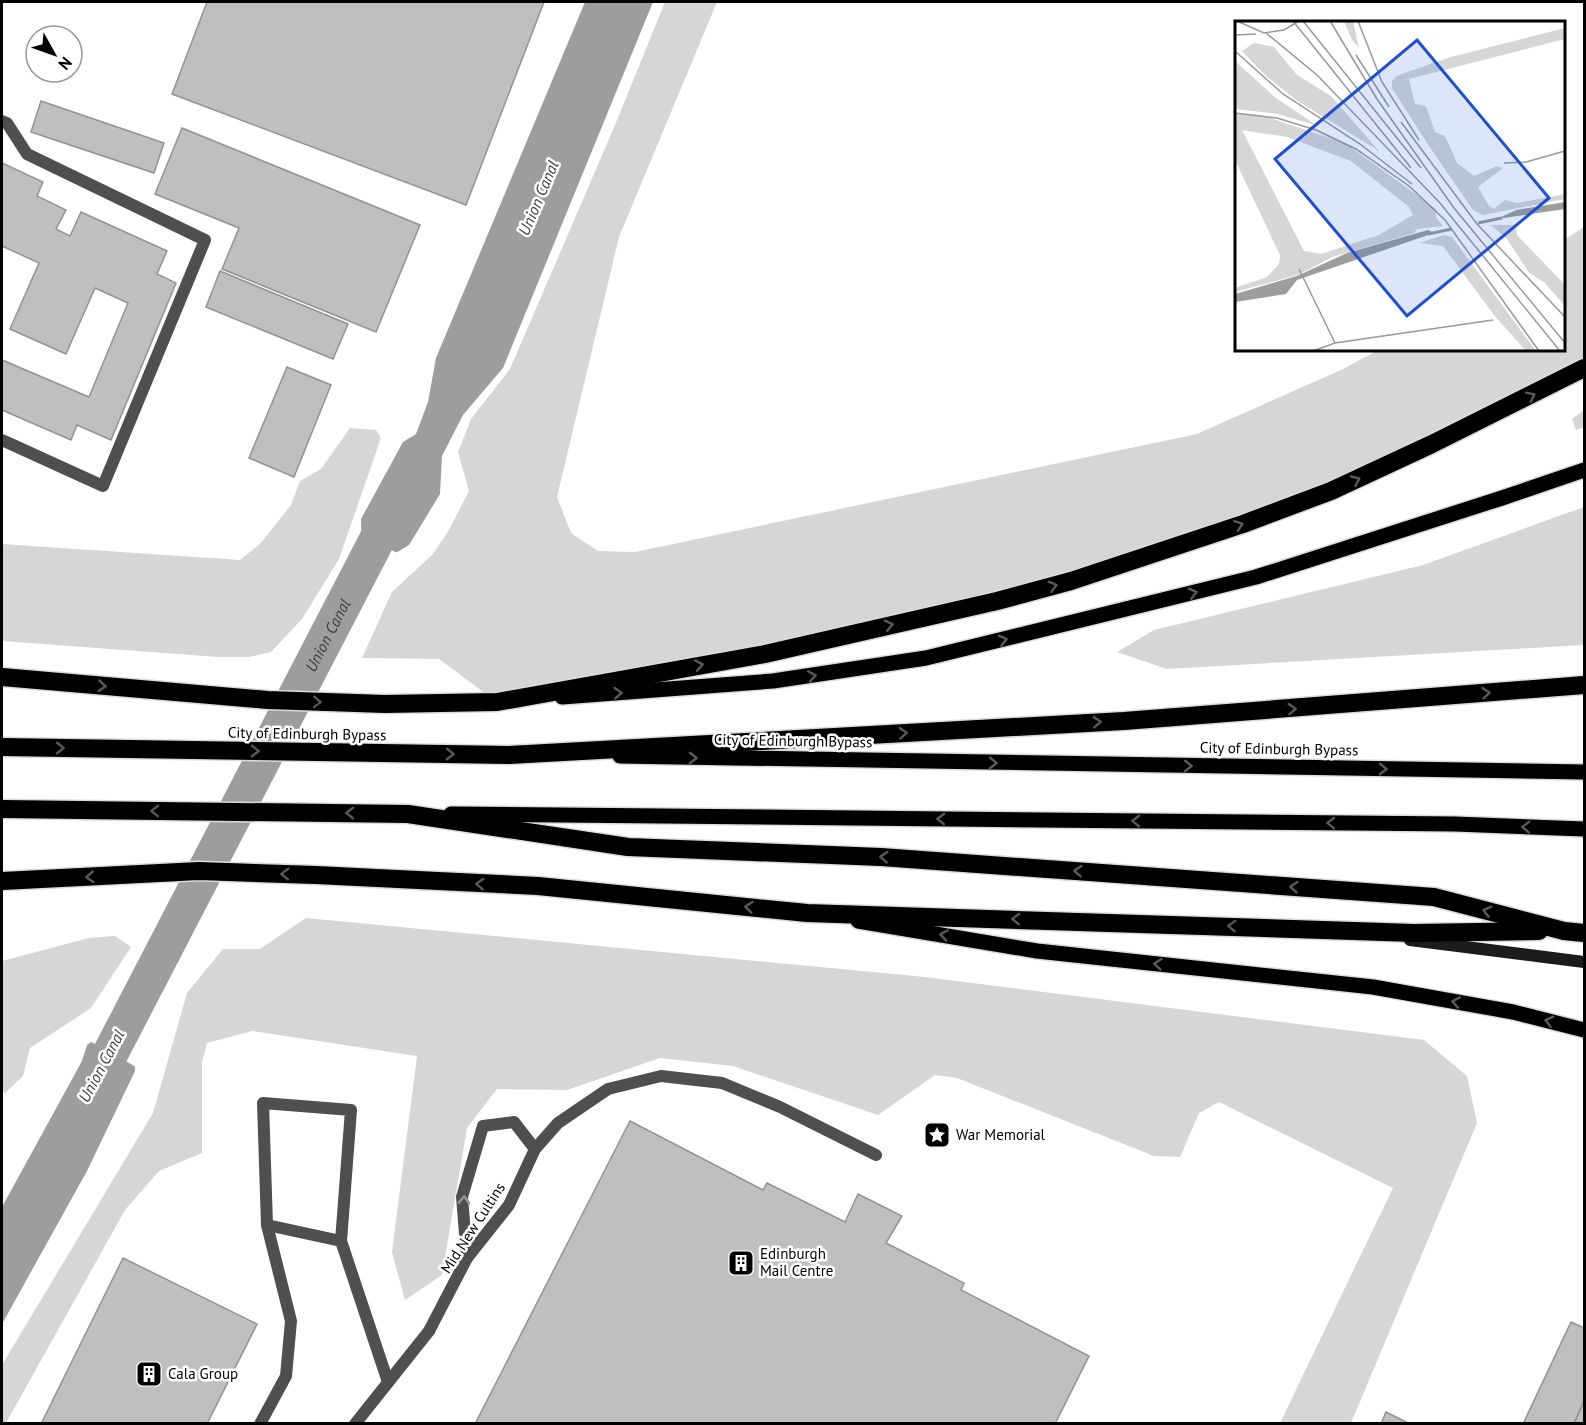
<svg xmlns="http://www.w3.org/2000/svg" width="1586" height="1425" viewBox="0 0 1586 1425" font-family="'PT Sans',sans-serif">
	<rect width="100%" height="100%" fill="#fff"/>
	<!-- green -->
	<g fill="#d6d6d6">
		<polygon points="665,2 717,2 619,237 557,497 571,533 598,551 635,552 1197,434 1343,369 1378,350 1564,350 1564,240 1584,227 1584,368 1432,444 1071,581 497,702 439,659 362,658 392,592 433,554 449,530 469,491 458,452 471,419 510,369 615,125"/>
		<polygon points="1584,410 1584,427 1576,430 1572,419"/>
		<polygon points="350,428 376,430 381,438 339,559 302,619 271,652 249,657 219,657 2,641 2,544 240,560 261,543 291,505 300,481 321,469"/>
		<polygon points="1584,507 1584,645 1167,669 1117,652 1154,630 1423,565"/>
		<polygon points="306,918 925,977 1424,1040 1467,1076 1477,1123 1351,1423 1280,1423 1393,1188 1219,1102 1199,1113 1180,1157 1154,1156 957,1078 935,1075 878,1115 733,1066 660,1058 567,1090 497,1089 467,1128 442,1275 405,1300 392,1252 417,1056 252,1031 207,1043 202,1062 202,1153 159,1171 125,1210 6,1423 2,1423 2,1365 153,1113 187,993 223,949 260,949"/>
		<polygon points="115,936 131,947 91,1008 30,1048 23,1076 5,1093 2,1090 2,961 89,938"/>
	</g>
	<!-- water -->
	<g fill="#9d9d9d">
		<polygon points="585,2 653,2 503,368 463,415 442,456 440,494 409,545 362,573 361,519 403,442 416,434 428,402 436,358"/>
		<polygon points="132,1013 135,1071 87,1171 2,1324 2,1207 82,1061 87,1045"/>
	</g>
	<!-- pier -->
	<g fill="#fff">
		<polygon points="359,531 377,542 399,554 360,575"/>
		<polygon points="134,1010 135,1013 138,1068 88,1040 131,1011"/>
	</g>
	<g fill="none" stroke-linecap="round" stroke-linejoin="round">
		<!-- canal -->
		<path stroke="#9d9d9d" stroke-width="36" id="s1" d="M109 1056 382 530"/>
	</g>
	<!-- building -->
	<g fill="#bfbfbf" stroke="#939393" stroke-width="1.5">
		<polygon points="207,2 544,2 466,205 172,94"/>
		<polygon points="41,101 164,143 154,173 31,132"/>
		<polygon points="182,128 420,225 376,332 222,269 239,228 155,194"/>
		<polygon points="2,163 43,182 37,196 66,210 56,229 70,236 81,212 167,251 157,274 176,283 111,440 77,425 71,440 2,410 2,412 2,360 89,397 128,303 95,288 66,354 10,329 39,263 2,246"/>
		<polygon points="220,271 348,324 333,359 206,307"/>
		<polygon points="287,367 331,385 294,477 249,458"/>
		<polygon points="630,1121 763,1190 767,1183 845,1222 858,1194 902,1216 886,1243 964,1283 961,1290 1089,1356 1055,1424 475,1424"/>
		<polygon points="123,1258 257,1324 207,1424 41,1424"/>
		<polygon points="1571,1322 1584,1328 1584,1401 1574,1424 1523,1424"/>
		<polygon points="1584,1401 1584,1424 1574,1424"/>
		<polygon points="1386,1412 1410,1424 1381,1424"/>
	</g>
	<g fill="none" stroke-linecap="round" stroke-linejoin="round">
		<!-- primary casing -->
		<g stroke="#dbdbdb" stroke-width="18">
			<g id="primary">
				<polyline points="562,697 773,681 926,658 1256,577 1502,498 1584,470"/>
				<polyline points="620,756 1584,772"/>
				<polyline points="451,814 1455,824 1584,829"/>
				<polyline points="858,921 1037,951 1373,987 1513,1012 1584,1030"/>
			</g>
		</g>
		<!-- highway casing -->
		<g stroke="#dbdbdb" stroke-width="21">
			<g id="highway">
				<polyline points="2,677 268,700 385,704 497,702 765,654 997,601 1071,581 1243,524 1331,491 1432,444 1584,368"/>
				<polyline points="2,747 509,755 1124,721 1584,685"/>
				<polyline points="2,809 408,814 628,847 881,857 1434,897 1564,931 1584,933"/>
				<polyline points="2,881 199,871 316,875 538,886 807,913 1414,933 1539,931"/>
			</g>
		</g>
		<!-- lane -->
		<g stroke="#4f4f4f" stroke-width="12">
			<polyline points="2,121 7,123 27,154 205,240 103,486 2,440"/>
			<polyline points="267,1225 341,1241"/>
			<polyline points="467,1258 462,1197 483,1126 514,1122 535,1149"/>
			<polyline points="429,1331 467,1258 509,1205 535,1149 558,1123 608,1089 661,1076 722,1083 780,1107 876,1155"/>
			<polyline points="260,1424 286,1376 291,1321 267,1225 263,1103 351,1110 341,1241 388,1382"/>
		</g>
		<!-- street -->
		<polyline stroke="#4f4f4f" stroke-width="12" points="355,1424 429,1331"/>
		<!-- secondary -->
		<polyline stroke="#1c1c1c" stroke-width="12" points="1410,940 1584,962"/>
		<!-- primary -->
		<use href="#primary" stroke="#000" stroke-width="15"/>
		<!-- highway -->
		<use href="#highway" stroke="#000" stroke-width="18"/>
	</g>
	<!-- one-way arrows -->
	<defs><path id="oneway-chevron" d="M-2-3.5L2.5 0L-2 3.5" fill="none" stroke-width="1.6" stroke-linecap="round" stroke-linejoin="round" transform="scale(1.5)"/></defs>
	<g stroke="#595959">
		<use href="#oneway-chevron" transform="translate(1531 396) rotate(-26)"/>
		<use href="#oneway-chevron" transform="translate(1356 480) rotate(-25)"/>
		<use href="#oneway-chevron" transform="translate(1239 525) rotate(-19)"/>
		<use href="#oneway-chevron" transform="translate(1053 586) rotate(-15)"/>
		<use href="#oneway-chevron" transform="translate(1193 593) rotate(-14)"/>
		<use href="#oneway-chevron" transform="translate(889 625) rotate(-13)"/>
		<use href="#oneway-chevron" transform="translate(1003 640) rotate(-14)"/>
		<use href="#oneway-chevron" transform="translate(699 665) rotate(-10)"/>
		<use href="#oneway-chevron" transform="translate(812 676) rotate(-9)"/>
		<use href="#oneway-chevron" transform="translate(102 686) rotate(5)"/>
		<use href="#oneway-chevron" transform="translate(618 693) rotate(-4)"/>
		<use href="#oneway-chevron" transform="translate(1486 693) rotate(-5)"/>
		<use href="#oneway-chevron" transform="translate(317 702) rotate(2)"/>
		<use href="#oneway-chevron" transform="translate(1292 709) rotate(-4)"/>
		<use href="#oneway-chevron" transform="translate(1097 722) rotate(-3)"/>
		<use href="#oneway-chevron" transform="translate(903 733) rotate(-3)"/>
		<use href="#oneway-chevron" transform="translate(60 748) rotate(1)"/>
		<use href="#oneway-chevron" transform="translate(255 751) rotate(1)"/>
		<use href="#oneway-chevron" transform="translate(450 754) rotate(1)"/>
		<use href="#oneway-chevron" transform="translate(693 758) rotate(1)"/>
		<use href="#oneway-chevron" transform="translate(993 763) rotate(1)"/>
		<use href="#oneway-chevron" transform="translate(1188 766) rotate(1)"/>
		<use href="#oneway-chevron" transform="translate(1383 769) rotate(1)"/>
		<use href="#oneway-chevron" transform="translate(155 811) rotate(-179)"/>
		<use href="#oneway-chevron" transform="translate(350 813) rotate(-179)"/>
		<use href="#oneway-chevron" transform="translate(941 819) rotate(-179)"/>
		<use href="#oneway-chevron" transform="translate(1136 821) rotate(-179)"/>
		<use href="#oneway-chevron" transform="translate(1331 823) rotate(-179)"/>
		<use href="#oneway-chevron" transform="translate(1526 827) rotate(-178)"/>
		<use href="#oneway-chevron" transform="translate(884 857) rotate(-177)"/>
		<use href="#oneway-chevron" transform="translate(1078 871) rotate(-176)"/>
		<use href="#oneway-chevron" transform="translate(285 874) rotate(-178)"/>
		<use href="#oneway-chevron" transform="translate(90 877) rotate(177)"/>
		<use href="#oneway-chevron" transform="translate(480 884) rotate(-177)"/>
		<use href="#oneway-chevron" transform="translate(1294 887) rotate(-176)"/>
		<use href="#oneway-chevron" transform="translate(749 907) rotate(-174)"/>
		<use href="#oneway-chevron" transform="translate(1487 911) rotate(-165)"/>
		<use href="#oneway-chevron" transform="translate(1016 919) rotate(-178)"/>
		<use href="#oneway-chevron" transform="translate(1232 926) rotate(-178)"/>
		<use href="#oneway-chevron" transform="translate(944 935) rotate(-171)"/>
		<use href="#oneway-chevron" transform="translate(1158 964) rotate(-174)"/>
		<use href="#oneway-chevron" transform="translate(1456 1002) rotate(-170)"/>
		<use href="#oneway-chevron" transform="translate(1549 1021) rotate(-166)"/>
	</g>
	<use stroke="#959595" href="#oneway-chevron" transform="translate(464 1200) rotate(-88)"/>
	<!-- icons -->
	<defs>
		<g id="sight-square" transform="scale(1.35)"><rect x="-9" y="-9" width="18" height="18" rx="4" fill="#000" stroke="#fff"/><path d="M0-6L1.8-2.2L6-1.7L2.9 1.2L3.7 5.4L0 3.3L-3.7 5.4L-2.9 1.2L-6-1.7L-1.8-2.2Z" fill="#fff"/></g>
		<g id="building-square" transform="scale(1.35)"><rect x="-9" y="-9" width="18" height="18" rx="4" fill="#000" stroke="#fff"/><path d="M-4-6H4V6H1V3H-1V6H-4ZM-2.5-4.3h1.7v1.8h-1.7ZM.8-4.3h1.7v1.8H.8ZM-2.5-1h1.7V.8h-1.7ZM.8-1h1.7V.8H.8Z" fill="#fff"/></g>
	</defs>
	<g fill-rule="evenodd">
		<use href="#sight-square" x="937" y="1135"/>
		<use href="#building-square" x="741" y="1263"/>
		<use href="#building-square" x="149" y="1374"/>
	</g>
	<g text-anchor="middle" stroke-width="5" stroke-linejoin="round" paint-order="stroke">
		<!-- street labels -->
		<g font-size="15" fill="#000" stroke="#fff">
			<text transform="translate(307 734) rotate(1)" y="5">City of Edinburgh Bypass</text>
			<text transform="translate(793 741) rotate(1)" y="5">City of Edinburgh Bypass</text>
			<text transform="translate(1279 749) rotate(1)" y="5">City of Edinburgh Bypass</text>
			<text transform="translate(473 1228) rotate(-57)" y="5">Mid New Cultins</text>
		</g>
		<!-- poi labels -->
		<g font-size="15" fill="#000" stroke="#fff" text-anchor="start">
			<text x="956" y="1140">War Memorial</text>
			<text x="760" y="1259">Edinburgh<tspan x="760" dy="17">Mail Centre</tspan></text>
			<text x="168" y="1379">Cala Group</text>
		</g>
		<!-- water labels -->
		<g font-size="16" font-style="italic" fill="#3e3e3e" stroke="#fff">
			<text transform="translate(538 198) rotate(-67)" y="6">Union Canal</text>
			<text dy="6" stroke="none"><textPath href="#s1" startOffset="474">Union Canal</textPath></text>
			<text transform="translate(101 1066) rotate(-62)" y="6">Union Canal</text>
		</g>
	</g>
	<!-- overview -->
	<g transform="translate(1235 21)">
		<rect width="330" height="330" fill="#fff"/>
		<path d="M109 0H118L124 27 117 19ZM330 7V18L174 58 180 83 191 85 200 111 210 115 222 142 239 155 262 145 268 147 243 166 254 185 259 188 270 179 282 182 330 173V178L248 194 238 189 192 122 157 67V60L161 55 216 36ZM19 22 39 26 62 54 96 75 144 130 61 79 30 54 7 30ZM0 40 42 78 83 105 43 93 0 88ZM0 92 26 94 110 122 201 188V197L208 205 182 208 179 212 97 236 63 254 0 271V267L32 256 44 243 45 234 0 139ZM7 109 52 116 116 140 174 186 178 194 144 214 86 233 69 230ZM256 204H281L282 214 330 264V285L309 261 294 252 272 218ZM209 214 217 216 301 330H291L259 294 208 225 184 222Z" fill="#d6d6d6" fill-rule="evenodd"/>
		<path d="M330 181V188L262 198 281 189ZM193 209 199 212 62 259 51 273 0 281V273L62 255 112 232Z" fill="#9d9d9d"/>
		<path fill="none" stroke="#9d9d9d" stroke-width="3" d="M243 202 267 197M193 213 217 208"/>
		<path fill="none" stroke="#999" stroke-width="1.5" d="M2 0 29 12 49 9 64 0M58 0 176 147M68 0 186 147M95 0 142 78 219 187 330 322M123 0 147 61 184 119M31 12 82 54 205 182 325 330M0 14 21 13M0 30 48 73 125 123 177 163M121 34 154 86M0 92 42 97 81 109 121 128 174 165 210 199 304 330M166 101 242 203 330 296M269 142 291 141 330 130M64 248 100 322M78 330 100 322 258 299"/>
		<path fill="#1d4ed8" fill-opacity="0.15" stroke="#1d4ed8" stroke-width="3" d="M182 19 314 177 172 295 40 138Z"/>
		<rect width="330" height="330" fill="none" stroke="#000" stroke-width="3"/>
	</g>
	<!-- border -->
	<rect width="1586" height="1425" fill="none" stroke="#000000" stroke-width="6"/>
	<!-- north arrow -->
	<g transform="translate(54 54) rotate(130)"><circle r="28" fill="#ffffff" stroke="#999999" stroke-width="1.5"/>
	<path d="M0-4.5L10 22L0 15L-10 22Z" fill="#000000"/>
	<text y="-9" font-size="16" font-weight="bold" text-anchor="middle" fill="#000000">N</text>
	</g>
</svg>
